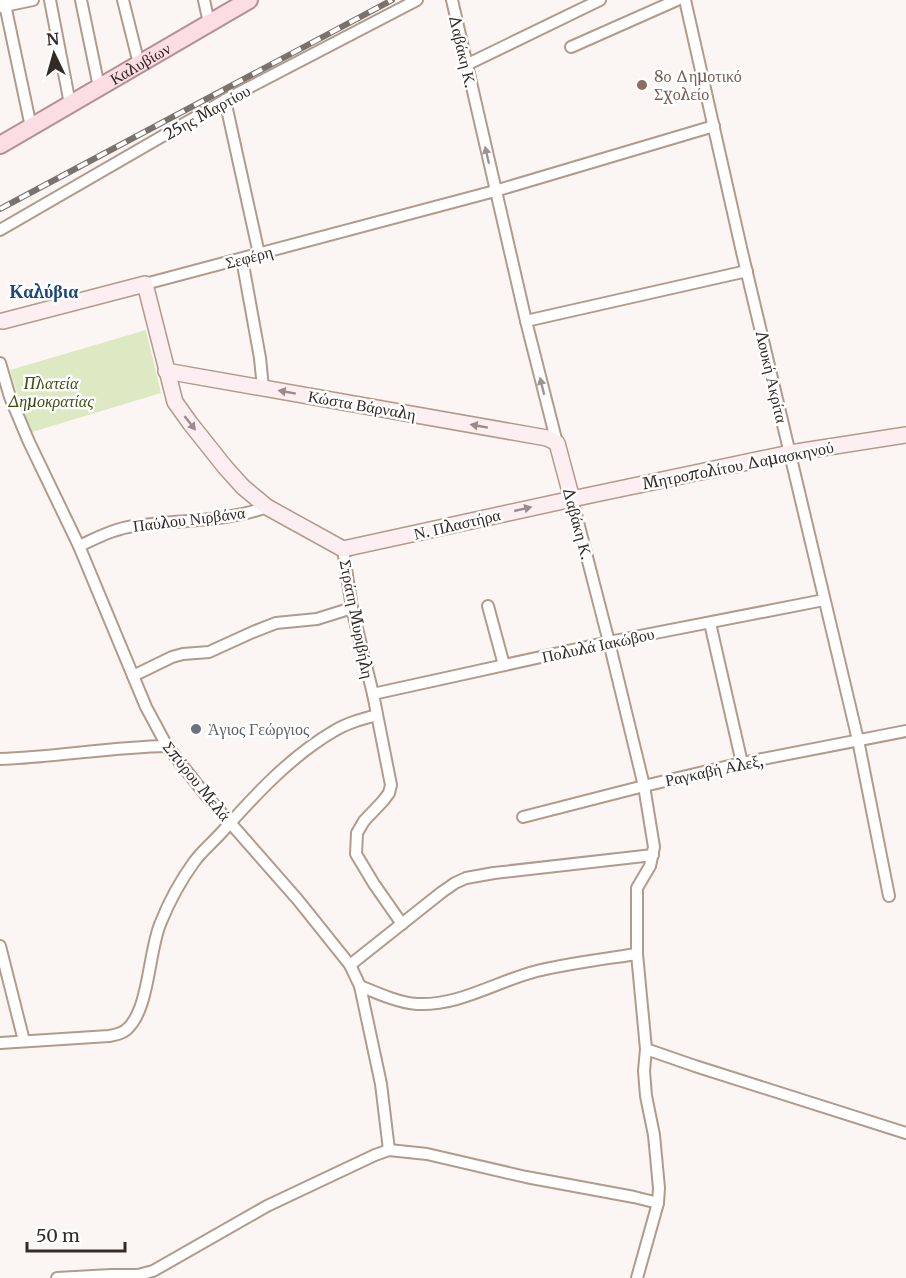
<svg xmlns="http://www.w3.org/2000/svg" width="906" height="1278" viewBox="0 0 906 1278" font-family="Merriweather,serif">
	<rect width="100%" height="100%" fill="#fbf6f3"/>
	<!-- green -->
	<polygon fill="#dce9c3" points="146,330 161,393 29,433 10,370"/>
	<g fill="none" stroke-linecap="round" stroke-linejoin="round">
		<!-- street casing -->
		<g stroke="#b29a8d" stroke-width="14">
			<g id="street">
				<polyline points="4,0 31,127"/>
				<polyline points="50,0 70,104"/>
				<polyline points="81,0 99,87"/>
				<polyline points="123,0 139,64"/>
				<polyline points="204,0 209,23"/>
				<polyline points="452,0 526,321 557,443"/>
				<polyline points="685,0 742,252 858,740 889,896"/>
				<polyline points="0,7 33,0"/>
				<polyline points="571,47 677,0"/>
				<polyline points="466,65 600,0"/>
				<polyline points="225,100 259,254"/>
				<polyline points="0,230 225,100 417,0"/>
				<polyline points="242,259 260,358 263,388"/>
				<polyline points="145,284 495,191 714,126"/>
				<polyline points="526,321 747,271"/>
				<polyline points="0,363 10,397 29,442 79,546 146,707 167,746 204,793 298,900 350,965 360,986 381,1084 389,1150"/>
				<polyline points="572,499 609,642 644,786 654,847 650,866 637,888 637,954 646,1049 644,1071 646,1096 654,1135 659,1188 658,1203 637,1278"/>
				<path d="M79 546C97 538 115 528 135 526 177 520 226 522 267 507"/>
				<polyline points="343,549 352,608 373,694 391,785 389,793 383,801 364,821 357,833 356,854 374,884 402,924"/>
				<polyline points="488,606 504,665"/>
				<polyline points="710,623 742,763"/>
				<polyline points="133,676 172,657 183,654 209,652 253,632 276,623 317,619 352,608"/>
				<polyline points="373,694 609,642 824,600"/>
				<path d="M0 759C56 757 111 747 167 746"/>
				<polyline points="523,817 644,786 742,763 906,731"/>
				<polyline points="0,946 24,1041"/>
				<polyline points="350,965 442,892 455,883 466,878 494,873 653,855"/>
				<path d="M360 986C377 993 399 1003 417 1004 460 1006 497 981 537 971 570 963 604 959 637 954"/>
				<path d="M0 1043 109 1036C115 1035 121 1034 126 1030 150 1010 148 951 161 922 169 902 181 880 194 862 202 851 213 842 222 832 255 795 291 756 334 731 347 723 362 719 377 715"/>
				<polyline points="646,1049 695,1066 906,1133"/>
				<polyline points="57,1278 111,1275 138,1275 153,1271 267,1206 375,1155 389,1150 427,1154 526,1177 634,1197 658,1203"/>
			</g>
		</g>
		<!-- secondary casing -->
		<g stroke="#b29a8d" stroke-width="18">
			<g id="secondary">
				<polyline points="3,321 145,284 175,402 190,423 225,467 243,487 267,507 343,549 572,499 790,453 906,435"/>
				<polyline points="166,371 547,438 557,443 572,499"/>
			</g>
		</g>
		<!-- primary casing -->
		<g stroke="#b49094" stroke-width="20">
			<g id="primary">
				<path id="s1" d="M0 145 249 0"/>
			</g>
		</g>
		<!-- street -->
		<use href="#street" stroke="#fff" stroke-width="10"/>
		<!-- secondary -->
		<use href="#secondary" stroke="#fdeef1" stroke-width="15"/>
		<!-- primary -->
		<use href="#primary" stroke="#fbdde3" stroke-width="16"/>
		<!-- rail casing -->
		<g stroke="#7a726d" stroke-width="6">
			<polyline id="rail" points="0,209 392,0"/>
		</g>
		<!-- rail -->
		<use href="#rail" stroke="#fff" stroke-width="4" stroke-dasharray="11" stroke-linecap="butt"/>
	</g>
	<!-- one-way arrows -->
	<defs><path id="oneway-solid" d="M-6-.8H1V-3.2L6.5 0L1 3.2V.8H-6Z" transform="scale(1.5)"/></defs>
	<g fill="#9a9592">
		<use href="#oneway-solid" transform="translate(487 155) rotate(-103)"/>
		<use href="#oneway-solid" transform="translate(542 386) rotate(-104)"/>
	</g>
	<g fill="#998c8c">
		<use href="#oneway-solid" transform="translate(287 392) rotate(-170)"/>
		<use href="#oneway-solid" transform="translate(190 423) rotate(52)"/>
		<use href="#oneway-solid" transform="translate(479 426) rotate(-170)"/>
		<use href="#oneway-solid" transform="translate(523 509) rotate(-13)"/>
	</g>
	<!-- markers -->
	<circle fill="#8d6e63" stroke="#fff" stroke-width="2" cx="642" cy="85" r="6"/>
	<circle fill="#6b7280" stroke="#fff" stroke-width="2" cx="196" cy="729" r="6"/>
	<g text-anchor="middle" stroke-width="5" stroke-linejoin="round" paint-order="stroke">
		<!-- street labels -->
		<g font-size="16" fill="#352b26" stroke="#fff">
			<text transform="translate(463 51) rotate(77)" y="6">Δαβάκη Κ.</text>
			<text dy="6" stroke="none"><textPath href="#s1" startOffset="162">Καλυβίων</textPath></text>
			<text transform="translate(207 112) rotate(-29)" y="6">25ης Μαρτίου</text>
			<text transform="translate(249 257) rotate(-15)" y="6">Σεφέρη</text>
			<text transform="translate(772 377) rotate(77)" y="6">Λουκή Ακρίτα</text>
			<text transform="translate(362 405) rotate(10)" y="6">Κώστα Βάρναλη</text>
			<text transform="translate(738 465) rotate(-11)" y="6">Μητροπολίτου Δαμασκηνού</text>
			<text transform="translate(189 519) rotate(-7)" y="6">Παύλου Νιρβάνα</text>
			<text transform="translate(578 523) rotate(75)" y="6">Δαβάκη Κ.</text>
			<text transform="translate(457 524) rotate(-13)" y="6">Ν. Πλαστήρα</text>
			<text transform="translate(357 619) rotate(79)" y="6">Στράτη Μυριβήλη</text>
			<text transform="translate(598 645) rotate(-12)" y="6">Πολυλά Ιακώβου</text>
			<text transform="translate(714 770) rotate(-12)" y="6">Ραγκαβή Αλεξ,</text>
			<text transform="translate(197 781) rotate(51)" y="6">Σπύρου Μελά</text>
		</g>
		<!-- education labels -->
		<g font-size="16" fill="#785e54" stroke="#fff" text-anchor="start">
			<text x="654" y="82">8ο Δημοτικό<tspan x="654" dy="18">Σχολείο</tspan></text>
		</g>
		<!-- park labels -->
		<g font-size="16" font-style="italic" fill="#3d4c0f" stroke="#fff">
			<text x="51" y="389">Πλατεία<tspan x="51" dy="18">Δημοκρατίας</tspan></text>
		</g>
		<!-- worship labels -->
		<g font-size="16" fill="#5b616d" stroke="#fff" text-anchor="start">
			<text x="208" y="735">Ὰγιος Γεώργιος</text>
		</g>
		<!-- neighbourhood labels -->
		<g font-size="18" font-weight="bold" fill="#1d477c" stroke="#fff">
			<text x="44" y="298">Καλύβια</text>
		</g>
	</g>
	<!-- north arrow -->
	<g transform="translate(54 54) rotate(355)" stroke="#ffffff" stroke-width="4.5" paint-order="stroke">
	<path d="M0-4.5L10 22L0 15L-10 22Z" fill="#352b26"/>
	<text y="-9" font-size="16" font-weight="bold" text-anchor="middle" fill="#352b26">N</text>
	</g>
	<!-- scale -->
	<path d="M27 1242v9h98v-9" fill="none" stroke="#352b26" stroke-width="3"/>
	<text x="36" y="1242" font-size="18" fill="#352b26" stroke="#ffffff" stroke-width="4.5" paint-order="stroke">50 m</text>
</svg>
